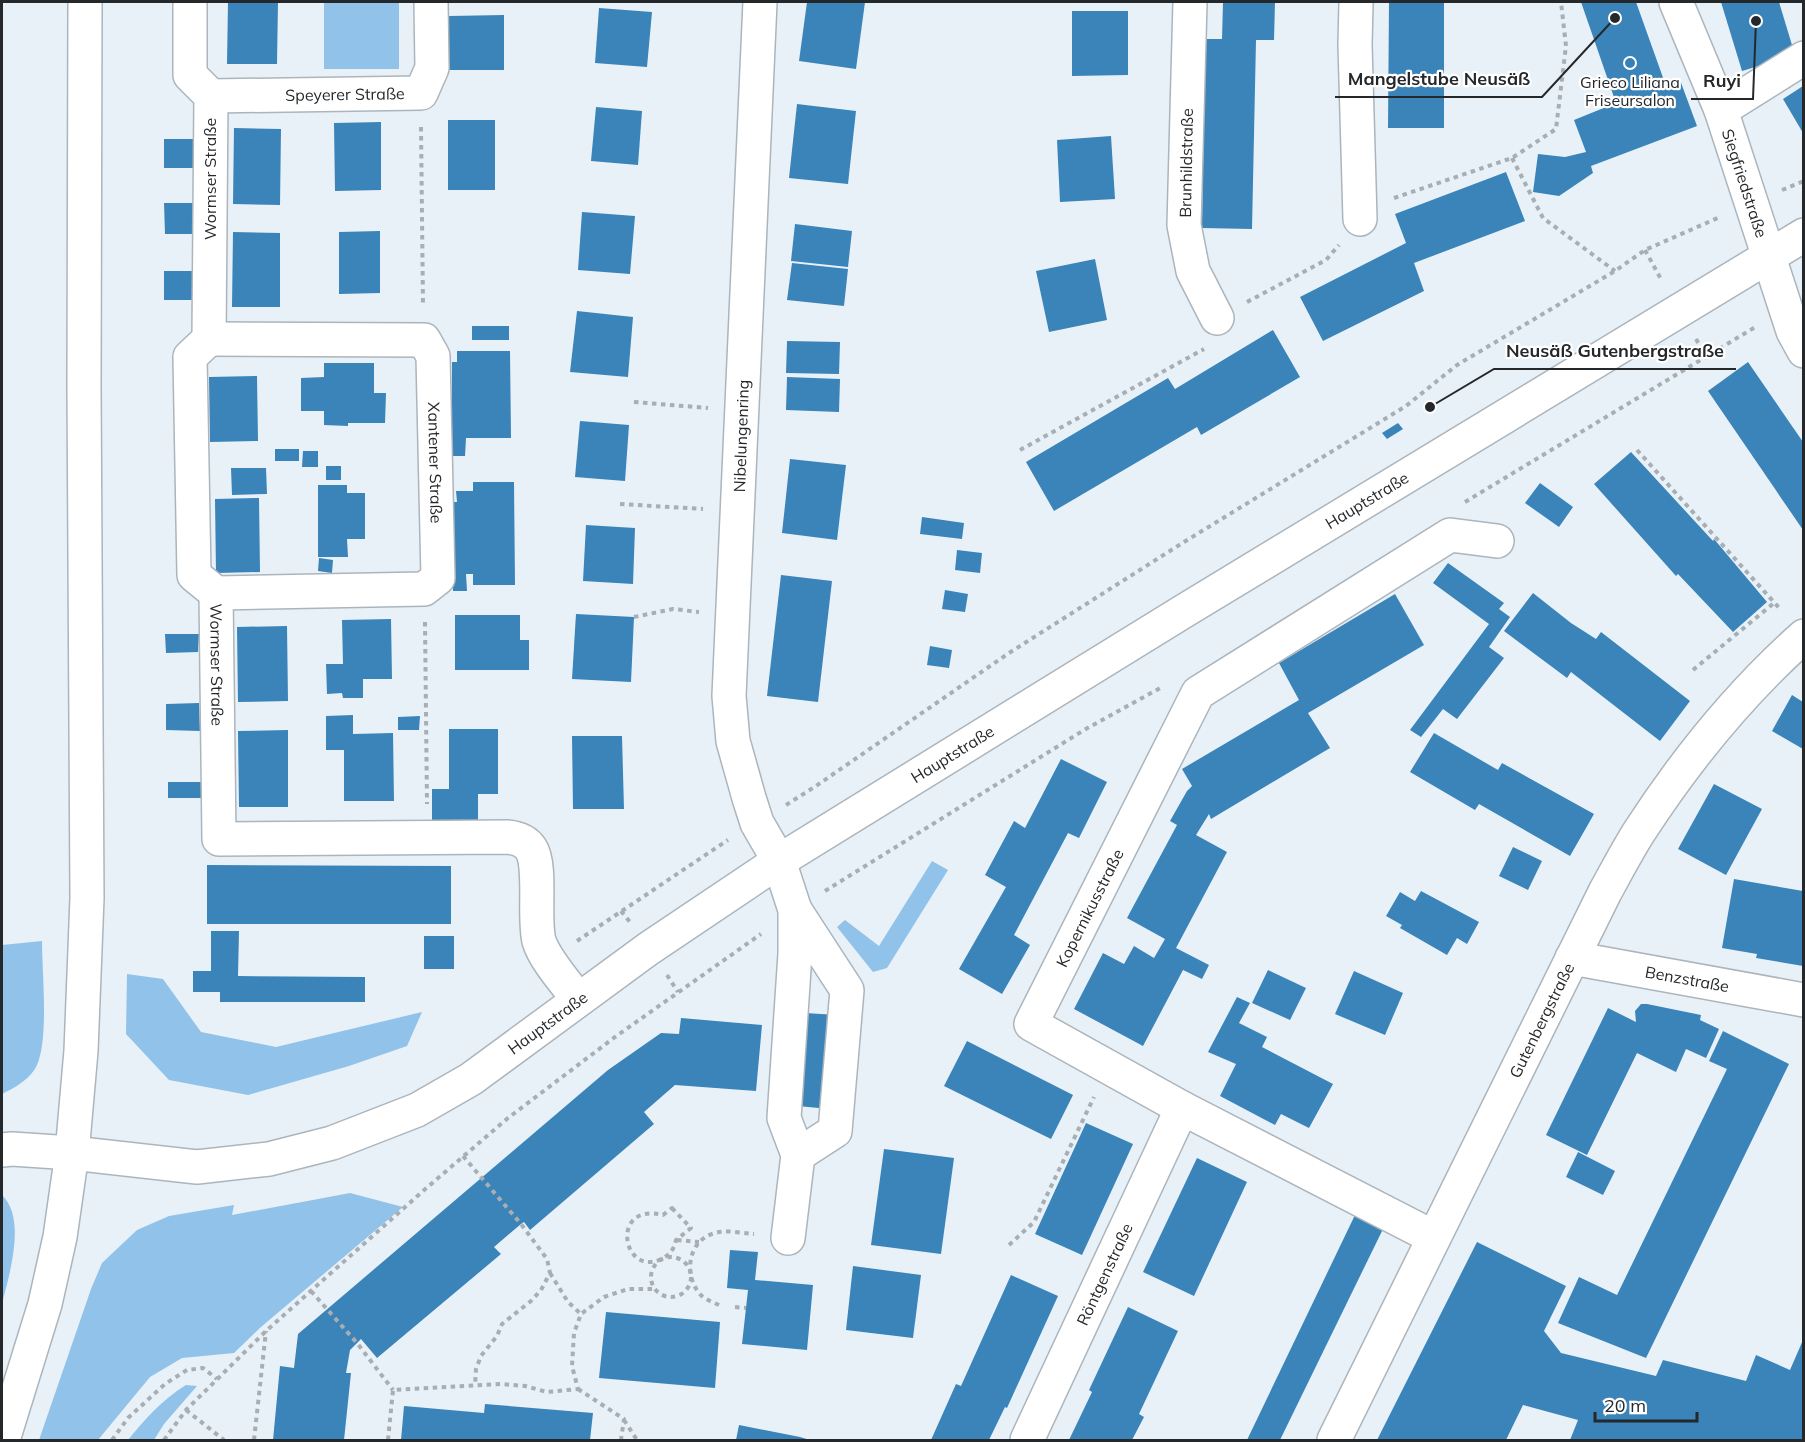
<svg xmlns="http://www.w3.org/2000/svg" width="1805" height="1442" viewBox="0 0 1805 1442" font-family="Mulish,sans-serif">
	<rect width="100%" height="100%" fill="#e8f1f8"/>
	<!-- green -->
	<g fill="#91c2e9">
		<rect x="324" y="2" width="75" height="67"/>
		<polygon points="932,861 948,870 887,968 873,972 837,927 845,920 879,946"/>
		<path d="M42 941C42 972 49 1038 37 1065 31 1079 14 1088 2 1094V945Z"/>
		<polygon points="127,974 163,979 201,1032 276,1047 422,1012 407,1046 349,1066 248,1095 169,1080 126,1034"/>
		<polygon points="350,1193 403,1207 261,1327 234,1353 182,1358 150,1377 98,1440 39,1440 91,1289 102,1263 137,1230 169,1216 234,1205 232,1215"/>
		<path d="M2 1195C27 1219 9 1275 2 1304Z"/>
		<path d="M186 1385 197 1386 164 1424 154 1440H128C144 1420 163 1399 186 1385Z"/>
	</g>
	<!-- building -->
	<g fill="#3a84b9">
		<polygon points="228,2 278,2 277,64 227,64"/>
		<polygon points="807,2 865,2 856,69 799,61"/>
		<polygon points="1223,2 1275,2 1274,40 1256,40 1252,229 1202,228 1205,39 1222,39"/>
		<polygon points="1389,2 1444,2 1444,128 1388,128"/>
		<polygon points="1581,2 1636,2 1666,86 1680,80 1697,126 1591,166 1593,173 1559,196 1533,192 1538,154 1565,157 1586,152 1574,120 1616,103"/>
		<polygon points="1721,2 1779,2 1795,55 1742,71"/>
		<polygon points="599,8 652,12 647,67 595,63"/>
		<polygon points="1072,11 1128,11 1128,75 1072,76"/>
		<polygon points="504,15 504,70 449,70 449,16"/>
		<polygon points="1803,86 1803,133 1783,99"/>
		<polygon points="797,104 856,111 848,184 789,178"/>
		<polygon points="596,107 642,111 638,165 591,161"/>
		<rect x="448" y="120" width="47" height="70"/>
		<polygon points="381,122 381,190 335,191 334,123"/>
		<polygon points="234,128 281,129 280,205 233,204"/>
		<polygon points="1111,136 1115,199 1060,202 1057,140"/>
		<rect x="164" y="139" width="32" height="29"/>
		<polygon points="1506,172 1525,221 1414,263 1424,291 1323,341 1300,297 1406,243 1395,214"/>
		<polygon points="164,203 195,203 196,234 165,234"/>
		<polygon points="582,212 635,216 630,274 578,270"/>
		<polygon points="795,224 852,231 848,267 791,261"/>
		<polygon points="380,231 380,293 339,294 339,232"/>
		<polygon points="233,232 280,233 280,307 232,307"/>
		<polygon points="1095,259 1107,320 1049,332 1036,271"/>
		<polygon points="792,263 848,269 844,306 787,300"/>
		<rect x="164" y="271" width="32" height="29"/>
		<polygon points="577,311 633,317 628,377 570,372"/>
		<rect x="472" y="326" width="37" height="14"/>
		<polygon points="1273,330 1300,377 1201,435 1197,427 1054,511 1026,462 1168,378 1175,389"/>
		<polygon points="787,341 840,342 839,374 786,373"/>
		<polygon points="457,351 510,351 511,438 466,438 465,456 452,456 452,362 457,362"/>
		<polygon points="1748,362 1803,442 1803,530 1708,391"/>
		<polygon points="324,363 374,363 374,393 386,393 385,423 348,423 348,426 324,425 324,411 301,411 301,378 324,377"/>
		<polygon points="257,376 258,441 210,442 209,377"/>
		<polygon points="787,377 840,379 839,412 786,410"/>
		<polygon points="580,421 629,425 625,481 575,477"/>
		<polygon points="1398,423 1403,429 1387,439 1382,433"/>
		<rect x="275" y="449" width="24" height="12"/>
		<polygon points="303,451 318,451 318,467 302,467"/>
		<polygon points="1631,452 1713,541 1714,539 1767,602 1733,632 1678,574 1676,576 1594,484"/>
		<polygon points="790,459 846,465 837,540 782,533"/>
		<rect x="326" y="466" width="15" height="14"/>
		<polygon points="231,468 266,468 267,494 232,495"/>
		<polygon points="473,482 514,482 515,585 473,585 473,574 466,574 467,591 453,591 452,502 457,502 456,491 473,491"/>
		<polygon points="1540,483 1573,507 1559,527 1525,503"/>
		<polygon points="318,485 347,485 347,493 365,493 365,539 347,539 348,557 318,557"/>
		<polygon points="259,498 260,572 216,573 215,499"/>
		<polygon points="922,517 964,523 962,539 920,534"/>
		<polygon points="586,525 635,528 633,584 583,581"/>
		<polygon points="957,550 982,553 980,573 955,570"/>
		<polygon points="319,558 333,560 332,573 318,571"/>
		<polygon points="1448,563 1504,603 1499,609 1510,617 1489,647 1504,658 1457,719 1443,709 1421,737 1410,730 1489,624 1433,583"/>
		<polygon points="781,575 832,581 818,702 767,696"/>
		<polygon points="945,590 968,594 965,612 942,609"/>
		<polygon points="1533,593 1571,623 1596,639 1601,632 1690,701 1660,741 1571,672 1567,678 1504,631"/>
		<polygon points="1395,594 1424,645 1308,713 1330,748 1211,819 1209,814 1196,835 1227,852 1176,948 1209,965 1202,979 1183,970 1143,1046 1074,1009 1103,953 1124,964 1134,946 1154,958 1165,939 1127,918 1177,825 1170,821 1187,791 1192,786 1182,769 1299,700 1279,663"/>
		<polygon points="576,614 634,617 631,682 572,679"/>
		<polygon points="455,615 520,615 520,640 529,640 529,670 455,670"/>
		<polygon points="391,619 392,679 363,679 363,698 343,698 342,693 327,694 326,664 343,664 342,620"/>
		<polygon points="287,626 288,701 238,702 237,627"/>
		<polygon points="165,634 199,634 198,652 166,653"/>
		<polygon points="930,646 952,650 949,668 927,665"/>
		<polygon points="1792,695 1803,702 1803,749 1772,731"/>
		<polygon points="199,703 200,731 166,730 166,704"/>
		<polygon points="353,715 353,734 393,733 394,801 344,801 344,750 326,750 326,716"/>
		<polygon points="420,716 419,730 398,730 398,717"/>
		<polygon points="449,729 498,729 498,794 478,794 478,820 432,820 432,789 449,789"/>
		<polygon points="288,730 288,807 239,807 238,731"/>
		<polygon points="1434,733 1498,770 1502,763 1594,814 1570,856 1479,804 1475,810 1410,772"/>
		<polygon points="572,736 622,736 624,809 573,809"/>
		<polygon points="1061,759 1107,782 1079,838 1068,833 1014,935 1030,945 1002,994 959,969 1006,887 985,875 1014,821 1025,828"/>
		<polygon points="168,782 201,782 202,798 168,798"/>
		<polygon points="1714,784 1762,809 1726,875 1678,849"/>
		<polygon points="1513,847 1542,861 1528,890 1499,876"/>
		<polygon points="207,865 451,866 451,924 207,924"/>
		<polygon points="1734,879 1803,891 1803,966 1756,958 1757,954 1722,948"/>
		<polygon points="1421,891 1479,922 1467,944 1457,938 1447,955 1400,928 1402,925 1386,916 1400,892 1415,901"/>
		<polygon points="211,931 239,931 238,976 365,977 365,1002 220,1002 220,992 193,992 193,971 211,971"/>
		<rect x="424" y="936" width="30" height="33"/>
		<polygon points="1268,970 1306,988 1290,1020 1252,1003"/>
		<polygon points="1354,971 1403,993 1385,1035 1335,1014"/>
		<polygon points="1237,997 1250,1003 1239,1023 1267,1037 1262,1047 1333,1084 1309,1128 1281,1114 1275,1125 1220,1096 1236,1064 1208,1052"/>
		<polygon points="1641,1004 1647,1004 1701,1015 1700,1020 1719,1029 1706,1058 1686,1049 1676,1072 1637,1053 1587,1155 1546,1135 1608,1008 1636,1022 1635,1011"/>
		<polygon points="805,1013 837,1015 829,1109 798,1106"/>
		<polygon points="681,1018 762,1025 756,1091 675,1085 644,1112 654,1124 530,1230 524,1222 521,1224 494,1247 501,1254 377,1358 361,1339 350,1350 346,1373 351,1373 344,1440 273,1440 280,1366 294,1368 298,1334 608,1070 661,1033 679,1034"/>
		<polygon points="1723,1031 1789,1064 1646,1358 1558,1323 1579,1277 1617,1295 1727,1069 1709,1061"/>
		<polygon points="967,1041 1073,1095 1051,1139 944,1086"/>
		<polygon points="1086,1123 1133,1144 1082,1255 1035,1234"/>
		<polygon points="884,1149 954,1158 941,1254 871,1245"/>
		<polygon points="1578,1152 1615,1171 1603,1195 1566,1177"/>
		<polygon points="1197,1158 1247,1182 1194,1296 1143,1272"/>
		<polygon points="1355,1215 1383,1229 1280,1440 1247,1440"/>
		<polygon points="1477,1242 1566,1286 1544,1331 1561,1353 1656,1376 1663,1360 1746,1381 1756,1355 1790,1370 1803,1340 1803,1440 1570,1440 1578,1420 1523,1405 1506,1440 1377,1440"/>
		<polygon points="730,1250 758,1252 755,1280 813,1285 807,1350 742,1344 748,1290 727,1288"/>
		<polygon points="853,1266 921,1275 913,1338 846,1330"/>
		<polygon points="1011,1275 1058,1296 1007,1408 1005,1407 989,1440 931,1440 956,1384 961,1386"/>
		<polygon points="1128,1307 1178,1331 1139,1414 1144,1417 1132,1440 1069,1440 1092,1392 1089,1390"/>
		<polygon points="606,1312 720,1322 715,1388 599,1378"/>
		<polygon points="485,1404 593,1413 590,1440 401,1440 404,1406 484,1413"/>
		<polygon points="739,1425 800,1437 810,1440 736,1440"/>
	</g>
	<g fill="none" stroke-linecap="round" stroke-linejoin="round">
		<!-- minor casing -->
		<g stroke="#acb5bc" stroke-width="36">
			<g id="minor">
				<path id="s1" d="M190 2V75L211 96 209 339 190 357 194 575 216 593 219 839 507 837C517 838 526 841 531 849 542 866 533 918 539 941 545 960 566 983 578 999"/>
				<polyline points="760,2 729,696 733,741 749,798 757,823 779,861 795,910 795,954 784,1118 798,1155 788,1238"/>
				<polyline points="1190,2 1184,225 1193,271 1217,318"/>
				<polyline points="1356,2 1355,45 1360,219"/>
				<path id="s2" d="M1676 2 1721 110 1793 331 1804 351"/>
				<path id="s3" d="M211 96 421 93 432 68 431 2"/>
				<polyline points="1721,110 1804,58"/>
				<path id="s4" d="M209 339 424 340 433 356 438 578 424 589 216 593"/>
				<polyline points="795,910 847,990 835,1131 798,1155"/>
				<path id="s5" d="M1572 958 1804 1000"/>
				<path id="s6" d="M2 1150 12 1149 72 1153 197 1167 269 1159 332 1143 417 1110 471 1079 648 949 779 861 1184 611 1804 235"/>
				<path id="s7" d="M1433 1237 1182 1108 1031 1024 1198 693 1450 535 1497 541"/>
				<path id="s8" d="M1027 1440 1182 1108"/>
				<path id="s9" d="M1334 1440 1605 892C1616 872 1627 851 1639 832 1685 761 1740 693 1804 636"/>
			</g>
		</g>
		<!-- major casing -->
		<g stroke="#acb5bc" stroke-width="36">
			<polyline id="major" points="3,1440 45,1304 60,1237 72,1153 81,1051 87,898 84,386 85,2"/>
		</g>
		<!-- path -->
		<g stroke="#a7aeb4" stroke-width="4" stroke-dasharray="4.5 4.5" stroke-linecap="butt">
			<polyline points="421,127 423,306"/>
			<polyline points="1512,158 1543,218 1615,271"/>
			<polyline points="1782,190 1804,181"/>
			<polyline points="1394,198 1512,158 1556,129 1566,46 1561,2"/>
			<polyline points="1645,250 1662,281"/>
			<polyline points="1247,302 1326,260 1339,245"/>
			<polyline points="1696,339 1706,356"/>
			<polyline points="634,402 708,408"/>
			<polyline points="1020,450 1204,349"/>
			<polyline points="1637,450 1781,610"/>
			<polyline points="1465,502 1757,326"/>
			<polyline points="620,504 703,509"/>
			<polyline points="634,617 673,609 699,612"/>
			<polyline points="425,622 427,804"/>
			<polyline points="1693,670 1774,603"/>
			<polyline points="786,805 816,786 1009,653 1184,542 1406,406 1457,365 1615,271 1645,250 1720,217"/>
			<polyline points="825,891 1084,730 1162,687"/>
			<polyline points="621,911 630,922"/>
			<polyline points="577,941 728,840"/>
			<polyline points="667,975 678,992"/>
			<polyline points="463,1156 521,1224 547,1259 550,1273 541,1290 531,1301 502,1324 497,1336 481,1356 476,1369 475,1385"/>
			<path d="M672 1208 691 1228 676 1240C674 1250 669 1256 659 1260 622 1275 610 1202 663 1215Z"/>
			<polyline points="677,1240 699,1242"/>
			<polyline points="1009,1245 1034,1222 1094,1097"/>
			<circle cx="671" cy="1277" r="20"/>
			<polyline points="550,1273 568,1302 581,1314"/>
			<polyline points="311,1291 357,1343 393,1390"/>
			<path d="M719 1305C712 1302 704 1299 699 1293 684 1274 688 1242 712 1234 725 1229 741 1233 754 1234"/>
			<polyline points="735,1307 746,1308"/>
			<polyline points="578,1389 624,1419 621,1440"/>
			<polyline points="186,1410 224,1440"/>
			<polyline points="624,1420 637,1440"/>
			<polyline points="112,1440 128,1418 165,1384 187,1370 203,1368 217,1379"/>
			<polyline points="164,1440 186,1410 266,1331 423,1191 508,1118 615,1037 761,934"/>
			<polyline points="254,1440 266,1331"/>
			<polyline points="388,1440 393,1390 501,1384 525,1386 547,1392 578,1389 572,1366 574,1333 581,1314 604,1297 628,1289 654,1289"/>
		</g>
		<!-- minor -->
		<use href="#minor" stroke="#fff" stroke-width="33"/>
		<!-- major -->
		<use href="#major" stroke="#fff" stroke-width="33"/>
	</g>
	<!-- markers -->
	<circle fill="#3881b5" stroke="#fff" stroke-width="2" cx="1630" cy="63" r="6"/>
	<g text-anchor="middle" stroke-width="4.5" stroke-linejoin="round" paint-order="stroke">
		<!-- poi labels -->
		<g font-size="16" fill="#25282b" stroke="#fff">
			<text x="1630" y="88">Grieco Liliana<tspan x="1630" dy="18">Friseursalon</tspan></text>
		</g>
		<!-- street labels -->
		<g font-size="16" fill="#25282b" stroke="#fff">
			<text dy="6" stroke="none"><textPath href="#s3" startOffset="134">Speyerer Straße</textPath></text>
			<text transform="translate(1186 163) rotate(-89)" y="6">Brunhildstraße</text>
			<text transform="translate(210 179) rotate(-90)" y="6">Wormser Straße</text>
			<text dy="6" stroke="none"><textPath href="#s2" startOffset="194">Siegfriedstraße</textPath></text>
			<text transform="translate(741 436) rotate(-88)" y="6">Nibelungenring</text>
			<text dy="6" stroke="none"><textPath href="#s4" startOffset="340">Xantener Straße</textPath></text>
			<text dy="6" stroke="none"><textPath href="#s6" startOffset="1554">Hauptstraße</textPath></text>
			<text dy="6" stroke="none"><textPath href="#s1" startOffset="690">Wormser Straße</textPath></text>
			<text dy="6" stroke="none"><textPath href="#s6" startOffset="1068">Hauptstraße</textPath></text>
			<text dy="6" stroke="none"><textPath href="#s7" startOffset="585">Kopernikusstraße</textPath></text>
			<text dy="6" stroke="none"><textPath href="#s5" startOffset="117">Benzstraße</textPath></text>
			<text dy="6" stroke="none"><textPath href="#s9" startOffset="468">Gutenbergstraße</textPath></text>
			<text dy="6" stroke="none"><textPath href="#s6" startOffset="582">Hauptstraße</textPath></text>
			<text dy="6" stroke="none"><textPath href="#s8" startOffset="183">Röntgenstraße</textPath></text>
		</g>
	</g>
	<!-- callouts -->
	<path fill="none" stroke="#25282b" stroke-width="2" d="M1615 18L1542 97H1335M1756 21L1753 99H1691M1430 407L1494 369H1736"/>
	<g fill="#25282b" stroke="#fff" stroke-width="2">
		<circle cx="1615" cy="18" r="6"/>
		<circle cx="1756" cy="21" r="6"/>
		<circle cx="1430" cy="407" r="6"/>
	</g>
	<g font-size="18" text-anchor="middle" font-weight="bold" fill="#25282b" stroke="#fff" stroke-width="4.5" stroke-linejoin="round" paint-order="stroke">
		<text x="1439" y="85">Mangelstube Neusäß</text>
		<text x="1722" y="87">Ruyi</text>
		<text x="1615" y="357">Neusäß Gutenbergstraße</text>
	</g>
	<!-- border -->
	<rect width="1805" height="1442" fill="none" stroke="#25282b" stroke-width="6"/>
	<!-- scale -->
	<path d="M1595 1412v9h102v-9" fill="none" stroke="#25282b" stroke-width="3"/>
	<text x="1604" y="1412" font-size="18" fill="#25282b" stroke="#ffffff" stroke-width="4.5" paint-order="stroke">20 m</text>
</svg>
